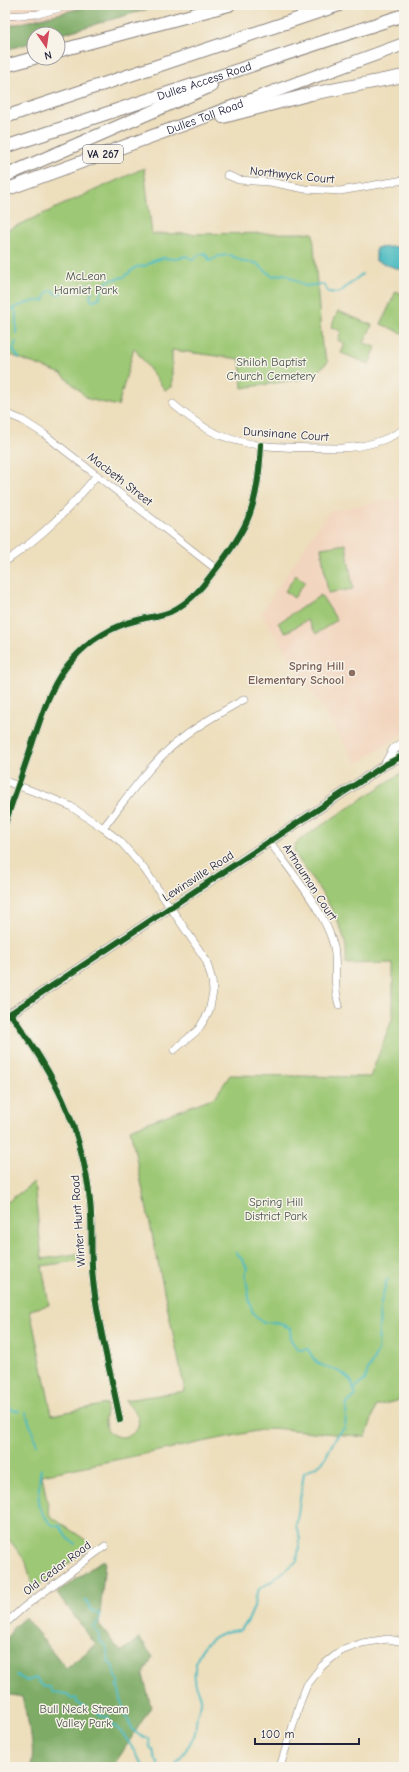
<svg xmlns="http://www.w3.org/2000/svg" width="409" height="1772" viewBox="0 0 409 1772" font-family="'Comic Neue',sans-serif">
	<rect width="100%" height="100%" fill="#f7f3e8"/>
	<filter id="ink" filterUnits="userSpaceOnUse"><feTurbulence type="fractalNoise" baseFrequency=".025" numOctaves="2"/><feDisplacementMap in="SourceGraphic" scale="8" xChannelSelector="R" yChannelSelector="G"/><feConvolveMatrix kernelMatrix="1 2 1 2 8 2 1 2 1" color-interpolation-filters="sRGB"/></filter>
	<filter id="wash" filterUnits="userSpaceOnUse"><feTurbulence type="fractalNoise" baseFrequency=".012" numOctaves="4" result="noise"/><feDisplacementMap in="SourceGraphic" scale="16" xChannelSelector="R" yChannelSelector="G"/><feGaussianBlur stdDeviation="0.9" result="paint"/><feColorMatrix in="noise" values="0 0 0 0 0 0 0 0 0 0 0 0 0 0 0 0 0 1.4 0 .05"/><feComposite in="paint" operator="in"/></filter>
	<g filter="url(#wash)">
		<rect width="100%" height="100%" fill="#eddebc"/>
		<!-- built -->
		<g fill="#f2d5be">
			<polygon points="5,5 139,5 34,34 5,48"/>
			<polygon points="404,497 404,733 357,764 261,613 329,511"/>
		</g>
		<!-- green -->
		<g fill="#9dc875" stroke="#607558">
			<polygon points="144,168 152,234 313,233 322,346 328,362 310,378 242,388 240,359 172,350 172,387 165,390 134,348 118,406 88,399 62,374 5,353 5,231"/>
			<polygon points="396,291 404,295 404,334 381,324"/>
			<polygon points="338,311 372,325 364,343 376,347 369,364 341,353 345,344 338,340 341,331 331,327"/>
			<polygon points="346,544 353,589 328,593 321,548"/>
			<polygon points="296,575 305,582 294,598 285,591"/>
			<polygon points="321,595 337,620 316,634 307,620 285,633 278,623"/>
			<path d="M404 771V1399L376 1406 366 1437 271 1428 42 1475 50 1516 90 1543 87 1550 33 1590 26 1562 5 1534V1204L34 1182 42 1259 82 1253V1260L42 1266 49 1305 30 1310 52 1415 107 1404C107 1411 104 1417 105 1423 109 1445 143 1439 138 1418 136 1410 129 1407 125 1400L185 1391 130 1129 215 1097 230 1075 370 1077 393 1017V964L346 965C346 958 347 950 345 943 338 911 313 881 295 854 293 849 294 845 298 841Z"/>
		</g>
		<!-- forest -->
		<g fill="#7eac66" stroke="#506750">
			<polygon points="93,5 162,5 58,35 34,34 34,42 5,50 5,27"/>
			<path d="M101 1561H105L99 1625 121 1652 139 1638 153 1657 143 1675 151 1707 113 1767H31C36 1745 27 1719 22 1697L5 1694V1642L13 1628 25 1617 66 1668 96 1645 57 1593Z"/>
		</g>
		<!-- water -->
		<polygon fill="#4cbbc1" stroke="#376e7e" points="404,246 404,271 376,261 376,248"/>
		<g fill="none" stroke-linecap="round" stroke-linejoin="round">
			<!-- stream -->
			<g stroke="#4cbbc1" stroke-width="2">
				<polyline points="14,308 16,314 16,334"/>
				<path d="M5 313C13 307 35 299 44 301L46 294 52 290 57 295C65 290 70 290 79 292L87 284 92 291 90 297 92 301 99 298 103 286 108 281 124 277 136 267 145 266 153 261 163 258 177 259 186 256 193 260 198 255 205 253 210 261 219 256 230 255 244 262 256 263 272 276 285 274 305 286 323 284 328 292 339 293 362 274"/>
				<polyline points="16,342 13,350 19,358"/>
				<polyline points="354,1389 365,1380 368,1370 378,1351 380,1307 387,1279"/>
				<polyline points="5,1402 12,1410 19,1411"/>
				<polyline points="26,1413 37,1445"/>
				<path d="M41 1469C38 1482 40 1492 38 1505 43 1513 48 1528 60 1526L67 1538 75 1544"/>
				<path d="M86 1600 90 1609 100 1614V1619L94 1627 100 1637V1641L106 1646 109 1659 108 1662 112 1665 119 1683 117 1685C123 1702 126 1737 149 1738L150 1749 153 1750 155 1759 158 1762V1767"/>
				<polyline points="16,1675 27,1681 36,1678 44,1687 50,1687 52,1692 67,1694 72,1699 76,1698 77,1703 87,1708"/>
				<path d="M96 1709 100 1716 108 1717C111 1725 114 1725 120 1731 131 1742 135 1756 145 1767"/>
				<path d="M174 1767C180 1758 192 1743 195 1733 196 1727 196 1721 197 1715 198 1710 202 1705 201 1700 201 1693 195 1687 195 1680 192 1651 211 1631 240 1630L248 1621 254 1607 255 1598 259 1589 272 1581 297 1561 300 1538 296 1526 304 1473 323 1462 335 1439 345 1427 347 1404 355 1396 352 1382C348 1378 344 1374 340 1372 323 1363 318 1370 308 1349L298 1350 291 1340 290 1328C285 1326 280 1323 275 1322 272 1322 268 1323 265 1322 246 1318 250 1289 245 1276L247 1268 242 1259 236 1253"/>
			</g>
		</g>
	</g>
	<g filter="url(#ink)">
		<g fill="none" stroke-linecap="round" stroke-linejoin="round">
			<!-- street casing -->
			<g stroke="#88807c" stroke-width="8">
				<g id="street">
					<polyline points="5,16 38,14 71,5"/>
					<polyline points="227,175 239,180 270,182 305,189 340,191 404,180"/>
					<path d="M173 404C185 414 197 424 211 431 249 451 300 447 341 448 364 447 385 442 404 429"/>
					<polyline points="5,413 22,420 44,434 216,569"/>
					<path d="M5 562C43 535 68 511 97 475"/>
					<polyline points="5,781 46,796 70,806 103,828 120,841 145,870 206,960 212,980 213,992 209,1012 198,1030 174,1050"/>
					<path d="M5 824C14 796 24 769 33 741 43 712 51 683 72 660 89 640 113 626 138 620 149 617 160 616 170 612 189 603 200 590 212 574 250 527 258 505 261 445"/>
					<path d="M103 828C123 803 141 776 164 754 187 731 216 715 245 699"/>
					<path d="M270 842C291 872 326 912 334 947 338 968 332 983 339 1005"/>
					<path d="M10 1013C54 1074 82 1125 90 1201 93 1227 90 1253 93 1280 98 1327 111 1373 120 1420"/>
					<polyline points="5,1624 24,1607 105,1546"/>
					<polyline points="280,1767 301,1700 307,1685 322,1666 341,1651 362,1643 388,1639 404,1642"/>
				</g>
			</g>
			<!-- secondary casing -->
			<g stroke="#88807c" stroke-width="10">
				<g id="secondary">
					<polyline points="385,765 394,749 404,742"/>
					<polyline points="5,1017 385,765 404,755"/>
				</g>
			</g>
			<!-- highway casing -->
			<g stroke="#88807c" stroke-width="14">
				<g id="highway">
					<polyline points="58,51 229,5"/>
					<polyline points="5,66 34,58"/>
					<polyline points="5,117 339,5"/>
					<polyline points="223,117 311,94 404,76"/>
					<path id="s1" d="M5 147 404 15"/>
					<polyline points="5,176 211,86"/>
					<path id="s2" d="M5 190 404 44"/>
				</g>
			</g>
			<!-- street -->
			<use href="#street" stroke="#fff" stroke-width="7"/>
			<!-- secondary -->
			<use href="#secondary" stroke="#fff" stroke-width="9"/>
			<!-- highway -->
			<use href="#highway" stroke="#fff" stroke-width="12"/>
			<!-- cycleway casing -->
			<g stroke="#f7f3e8" stroke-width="8">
				<g id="cycleway">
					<path d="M5 824C14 796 24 769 33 741 43 712 51 683 72 660 89 640 113 626 138 620 149 617 160 616 170 612 189 603 200 590 212 574 250 527 258 505 261 445"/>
					<path d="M10 1013C54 1074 82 1125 90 1201 93 1227 90 1253 93 1280 98 1327 111 1373 120 1420"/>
					<polyline points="5,1017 385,765 404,755"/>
				</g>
			</g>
			<!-- cycleway -->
			<use href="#cycleway" stroke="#1b5e20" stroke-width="6"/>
		</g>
	</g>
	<!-- markers -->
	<circle fill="#8d6e63" stroke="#f7f3e8" stroke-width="1.5" cx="352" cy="673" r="4"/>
	<g text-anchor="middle" stroke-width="3" stroke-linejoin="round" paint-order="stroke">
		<!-- shield labels -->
		<rect fill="#f7f3e8" stroke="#62616f" stroke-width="1" x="83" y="145" width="40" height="18" rx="3"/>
		<g font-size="11" font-weight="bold" fill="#22223b">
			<text x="103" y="158">VA 267</text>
		</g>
		<!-- street labels -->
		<g font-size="12" fill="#22223b" stroke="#f7f3e8">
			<text dy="4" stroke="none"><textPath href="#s1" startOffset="210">Dulles Access Road</textPath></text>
			<text dy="4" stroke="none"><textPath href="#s2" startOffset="213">Dulles Toll Road</textPath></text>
			<text transform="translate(292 175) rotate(6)" y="4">Northwyck Court</text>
			<text transform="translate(286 434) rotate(4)" y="4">Dunsinane Court</text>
			<text transform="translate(120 479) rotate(38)" y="4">Macbeth Street</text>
			<text transform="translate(198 876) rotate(-33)" y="4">Lewinsville Road</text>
			<text transform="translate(310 882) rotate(57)" y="4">Artnauman Court</text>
			<text transform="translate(78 1221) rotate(-94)" y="4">Winter Hunt Road</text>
			<text transform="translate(57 1568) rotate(-37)" y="4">Old Cedar Road</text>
		</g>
		<!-- park labels -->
		<g font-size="12" fill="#47544c" stroke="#f7f3e8">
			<text x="86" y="280">McLean<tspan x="86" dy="14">Hamlet Park</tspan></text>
			<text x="271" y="366">Shiloh Baptist<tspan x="271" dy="14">Church Cemetery</tspan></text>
			<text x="276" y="1206">Spring Hill<tspan x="276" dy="14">District Park</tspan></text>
			<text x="84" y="1713">Bull Neck Stream<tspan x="84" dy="14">Valley Park</tspan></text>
		</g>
		<!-- education labels -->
		<g font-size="12" font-weight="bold" fill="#785e54" stroke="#f7f3e8" text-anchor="end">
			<text x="344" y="670">Spring Hill<tspan x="344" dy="14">Elementary School</tspan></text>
		</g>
	</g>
	<!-- margin -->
	<rect width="409" height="1772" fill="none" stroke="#f7f3e8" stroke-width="20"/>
	<!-- north arrow -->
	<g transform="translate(46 46) rotate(167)"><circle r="19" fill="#f7f3e8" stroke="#a29fa3"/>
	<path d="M0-3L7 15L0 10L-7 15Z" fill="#d1495b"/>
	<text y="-6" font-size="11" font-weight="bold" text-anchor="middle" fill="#22223b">N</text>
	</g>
	<!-- scale -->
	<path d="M255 1738v6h104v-6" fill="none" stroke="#22223b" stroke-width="2"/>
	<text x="261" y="1738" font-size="12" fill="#22223b" stroke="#f7f3e8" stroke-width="3" paint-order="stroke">100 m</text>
</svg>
